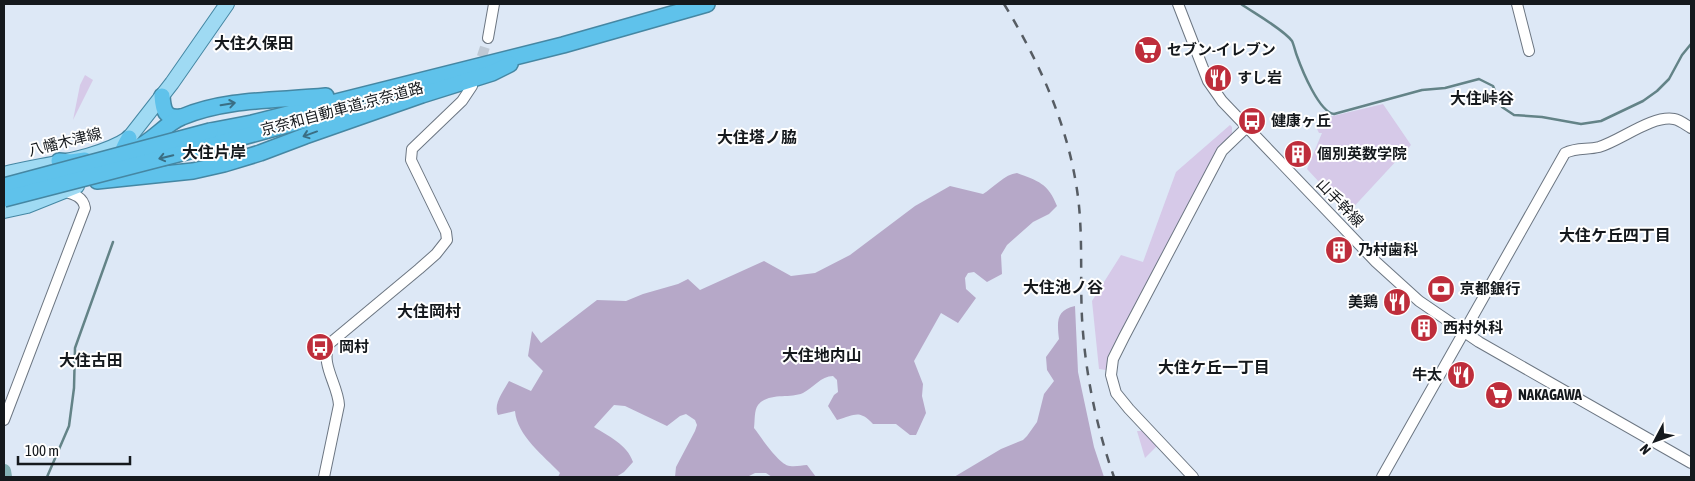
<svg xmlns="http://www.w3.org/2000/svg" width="1695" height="481" viewBox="0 0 1695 481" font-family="'Asap Condensed','Noto Sans JP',sans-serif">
	<rect width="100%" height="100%" fill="#dde8f6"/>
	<!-- green -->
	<g fill="#d6c9e8">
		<polygon points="85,75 93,80 73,120 80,85"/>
		<polygon points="1383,104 1411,145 1348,213 1307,169 1322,133 1319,133 1315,125 1329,117"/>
		<polygon points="1230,125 1232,127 1232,134 1219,146 1109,354 1106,370 1099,369 1092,301 1121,255 1143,262 1176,172"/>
		<polygon points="1137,431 1142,431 1157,446 1145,458"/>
	</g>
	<!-- forest -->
	<g fill="#b6a8c8">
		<path d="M1017 173C1038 181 1048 183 1057 206L1049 214 1033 222 1007 245 1001 255 1002 274 987 282 974 272 968 273 965 278 966 289 976 298 958 323 941 313 914 361 923 384 922 396 926 413 916 435H910L896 424H873C859 409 855 415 837 420L828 406 834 395 838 392 837 380 833 376C821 376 813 388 803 393 789 399 769 392 758 405 754 410 755 421 754 428 761 437 779 465 790 466 796 467 802 465 807 465L816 477H772L766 473H755L747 477H675L676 467 695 431 697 425 695 420 686 414 680 416 667 426 625 406 614 405 594 427C608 436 627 444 633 462L624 472 616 477H558L560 473C544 456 517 436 515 411L498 415C493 404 503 392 509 381L531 391 543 371 528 356 532 331 541 343 597 300 626 301 643 294 678 284 688 279 700 290 764 261 791 276 815 273 850 255 915 206 950 186 983 194C993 188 1005 174 1017 173Z"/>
		<path d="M1075 306 1078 372 1094 447 1104 477H954L1001 449 1023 440 1027 436 1037 422 1044 394 1054 381 1047 370 1046 357 1059 339C1057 322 1056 310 1075 306Z"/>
	</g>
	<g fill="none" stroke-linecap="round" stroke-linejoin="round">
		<!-- stream -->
		<g stroke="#638387" stroke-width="2.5">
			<path d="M1241 4C1254 13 1283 29 1292 41 1294 45 1295 51 1297 56 1302 70 1319 112 1334 114L1422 90 1445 88 1479 79 1493 86 1502 107 1514 115 1542 117 1581 124 1601 121 1643 101 1657 91 1669 79 1682 55 1691 44"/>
			<polyline points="47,477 69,426 74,388 75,348 113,242"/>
		</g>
		<!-- river -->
		<polyline stroke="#84b0b4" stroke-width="14" points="4,471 5,477"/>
		<!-- tertiary-tunnel -->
		<polyline stroke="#bfc9d5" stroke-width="10" stroke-dasharray="10 5" stroke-linecap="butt" points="477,71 488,38"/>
		<!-- tertiary casing -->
		<g stroke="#6c7682" stroke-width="12">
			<g id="tertiary">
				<polyline points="1178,4 1208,81 1222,101 1376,262 1419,301 1479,342 1691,463"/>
				<polyline points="1517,4 1529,51"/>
				<polyline points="488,38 494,4"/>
				<path d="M4 420 85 208C83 196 73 194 63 191"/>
				<path d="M324 477 339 405C338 385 320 364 329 344L419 269 436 254 447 240 446 232 411 160 412 149 462 101 472 86"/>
				<polyline points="1193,477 1129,409 1116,393 1111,375 1113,359 1124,337 1222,151 1248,126"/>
				<path d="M1382 477 1565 153C1577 147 1587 150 1599 147 1620 141 1652 115 1674 119 1680 120 1686 125 1691 128"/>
			</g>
		</g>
		<!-- primary casing -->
		<g stroke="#4587a3" stroke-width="16">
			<g id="primary">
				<path d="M4 174C42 164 96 160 129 138L172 83 227 4"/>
				<polyline points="4,211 27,206 77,186"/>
			</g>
		</g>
		<!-- motorway casing -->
		<g stroke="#4587a3" stroke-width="18">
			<g id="motorway">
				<path d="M162 96C163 110 165 119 181 117"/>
				<polyline points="210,131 252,123 563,45 707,4"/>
				<polyline points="213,145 320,116"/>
				<path d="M134 149C152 143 164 124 182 117 227 98 278 101 326 96"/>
				<polyline points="59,161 71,162 85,160"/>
				<path d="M125 166C119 155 123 148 129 138"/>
				<polyline points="97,181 193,171 224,164 260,153 305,136 422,95 492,73 510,64"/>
			</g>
		</g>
		<!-- tertiary -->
		<use href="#tertiary" stroke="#fff" stroke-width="10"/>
		<!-- primary -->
		<use href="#primary" stroke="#9fdaf3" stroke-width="14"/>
		<!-- motorway -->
		<use href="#motorway" stroke="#5fc2eb" stroke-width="15"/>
		<!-- rail -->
		<path stroke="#565c63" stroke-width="2.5" stroke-dasharray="9 9" stroke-linecap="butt" d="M1004 4C1040 63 1069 127 1078 197 1083 237 1080 278 1082 318 1085 372 1096 426 1114 477"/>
		<!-- motorway-bridge casing -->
		<g stroke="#4587a3" stroke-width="18" stroke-linecap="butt">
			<g id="motorway-bridge">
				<polyline points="4,186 210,131"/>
				<polyline points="4,199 213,145"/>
			</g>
		</g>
		<!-- motorway-bridge -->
		<use href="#motorway-bridge" stroke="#5fc2eb" stroke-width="15"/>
	</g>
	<!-- one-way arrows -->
	<defs><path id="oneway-shaft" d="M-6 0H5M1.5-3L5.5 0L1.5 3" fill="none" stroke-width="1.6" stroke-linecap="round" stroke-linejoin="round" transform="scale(1.25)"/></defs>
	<g stroke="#3a6e84">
		<use href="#oneway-shaft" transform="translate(228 104) rotate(-9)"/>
		<use href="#oneway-shaft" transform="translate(310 134) rotate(160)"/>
		<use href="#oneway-shaft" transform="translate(166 157) rotate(166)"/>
	</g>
	<!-- icons -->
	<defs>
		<g id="supermarket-disc" transform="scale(1.4375)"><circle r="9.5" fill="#be2d3b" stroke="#fff"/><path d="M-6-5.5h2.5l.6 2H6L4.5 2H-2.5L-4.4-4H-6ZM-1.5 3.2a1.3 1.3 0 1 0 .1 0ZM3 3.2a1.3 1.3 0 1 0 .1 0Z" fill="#fff"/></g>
		<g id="restaurant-disc" transform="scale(1.4375)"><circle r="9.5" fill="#be2d3b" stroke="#fff"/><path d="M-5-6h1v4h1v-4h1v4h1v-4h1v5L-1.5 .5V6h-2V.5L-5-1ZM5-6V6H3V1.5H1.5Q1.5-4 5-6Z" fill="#fff"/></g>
		<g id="bus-disc" transform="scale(1.4375)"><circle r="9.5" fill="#be2d3b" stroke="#fff"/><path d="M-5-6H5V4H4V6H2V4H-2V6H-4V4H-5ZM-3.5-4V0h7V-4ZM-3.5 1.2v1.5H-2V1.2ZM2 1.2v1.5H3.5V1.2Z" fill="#fff"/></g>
		<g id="building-disc" transform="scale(1.4375)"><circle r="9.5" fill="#be2d3b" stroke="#fff"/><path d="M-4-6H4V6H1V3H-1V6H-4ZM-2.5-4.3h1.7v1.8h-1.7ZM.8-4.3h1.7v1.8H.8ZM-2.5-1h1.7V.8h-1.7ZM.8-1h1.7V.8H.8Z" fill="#fff"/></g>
		<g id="bank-disc" transform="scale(1.4375)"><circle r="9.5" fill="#be2d3b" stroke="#fff"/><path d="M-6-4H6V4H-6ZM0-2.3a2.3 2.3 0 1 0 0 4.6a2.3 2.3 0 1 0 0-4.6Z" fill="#fff"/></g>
	</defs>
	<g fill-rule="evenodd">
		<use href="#supermarket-disc" x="1148" y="50"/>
		<use href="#restaurant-disc" x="1218" y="78"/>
		<use href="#bus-disc" x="1252" y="121"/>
		<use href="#building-disc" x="1298" y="154"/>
		<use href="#building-disc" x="1339" y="250"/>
		<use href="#bank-disc" x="1441" y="289"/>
		<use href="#restaurant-disc" x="1397" y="302"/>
		<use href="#building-disc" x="1424" y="328"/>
		<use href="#bus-disc" x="320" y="347"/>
		<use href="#restaurant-disc" x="1461" y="375"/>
		<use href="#supermarket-disc" x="1499" y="395"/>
	</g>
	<g text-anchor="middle" stroke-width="4" stroke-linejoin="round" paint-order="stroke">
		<!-- poi labels -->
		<g font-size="15" font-weight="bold" fill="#15191d" stroke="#fff" text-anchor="start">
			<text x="1167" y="55">セブン-イレブン</text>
			<text x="1237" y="83">すし岩</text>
			<text x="1271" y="126">健康ヶ丘</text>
			<text x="1317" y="159">個別英数学院</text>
			<text x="1358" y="255">乃村歯科</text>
			<text x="1460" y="294">京都銀行</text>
			<text x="1378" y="307" text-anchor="end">美鶏</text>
			<text x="1443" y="333">西村外科</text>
			<text x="339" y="352">岡村</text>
			<text x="1442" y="380" text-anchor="end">牛太</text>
			<text x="1518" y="400">NAKAGAWA</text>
		</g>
		<!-- street labels -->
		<g font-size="15" fill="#15191d" stroke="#fff">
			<text transform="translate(342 109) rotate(-15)" y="5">京奈和自動車道;京奈道路</text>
			<text transform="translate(65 142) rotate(-14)" y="5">八幡木津線</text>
			<text transform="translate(1340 203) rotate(46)" y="5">山手幹線</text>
		</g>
		<!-- neighbourhood labels -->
		<g font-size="16" font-weight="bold" fill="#15191d" stroke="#fff">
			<text x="254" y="49">大住久保田</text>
			<text x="1482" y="104">大住峠谷</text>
			<text x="757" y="143">大住塔ノ脇</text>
			<text x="214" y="158">大住片岸</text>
			<text x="1615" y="241">大住ケ丘四丁目</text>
			<text x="1063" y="293">大住池ノ谷</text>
			<text x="429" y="317">大住岡村</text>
			<text x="822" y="361">大住地内山</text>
			<text x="91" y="366">大住古田</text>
			<text x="1214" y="373">大住ケ丘一丁目</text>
		</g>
	</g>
	<!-- border -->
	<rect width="1695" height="481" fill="none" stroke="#15191d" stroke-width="10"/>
	<!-- north arrow -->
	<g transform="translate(1655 441) rotate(229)" stroke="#ffffff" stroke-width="4" paint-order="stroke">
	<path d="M0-4L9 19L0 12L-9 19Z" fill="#15191d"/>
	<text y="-8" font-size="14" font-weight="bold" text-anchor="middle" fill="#15191d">N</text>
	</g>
	<!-- scale -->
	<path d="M18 456v8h112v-8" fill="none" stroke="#15191d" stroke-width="2.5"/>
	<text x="25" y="456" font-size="15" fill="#15191d" stroke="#ffffff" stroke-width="4" paint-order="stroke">100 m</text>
</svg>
